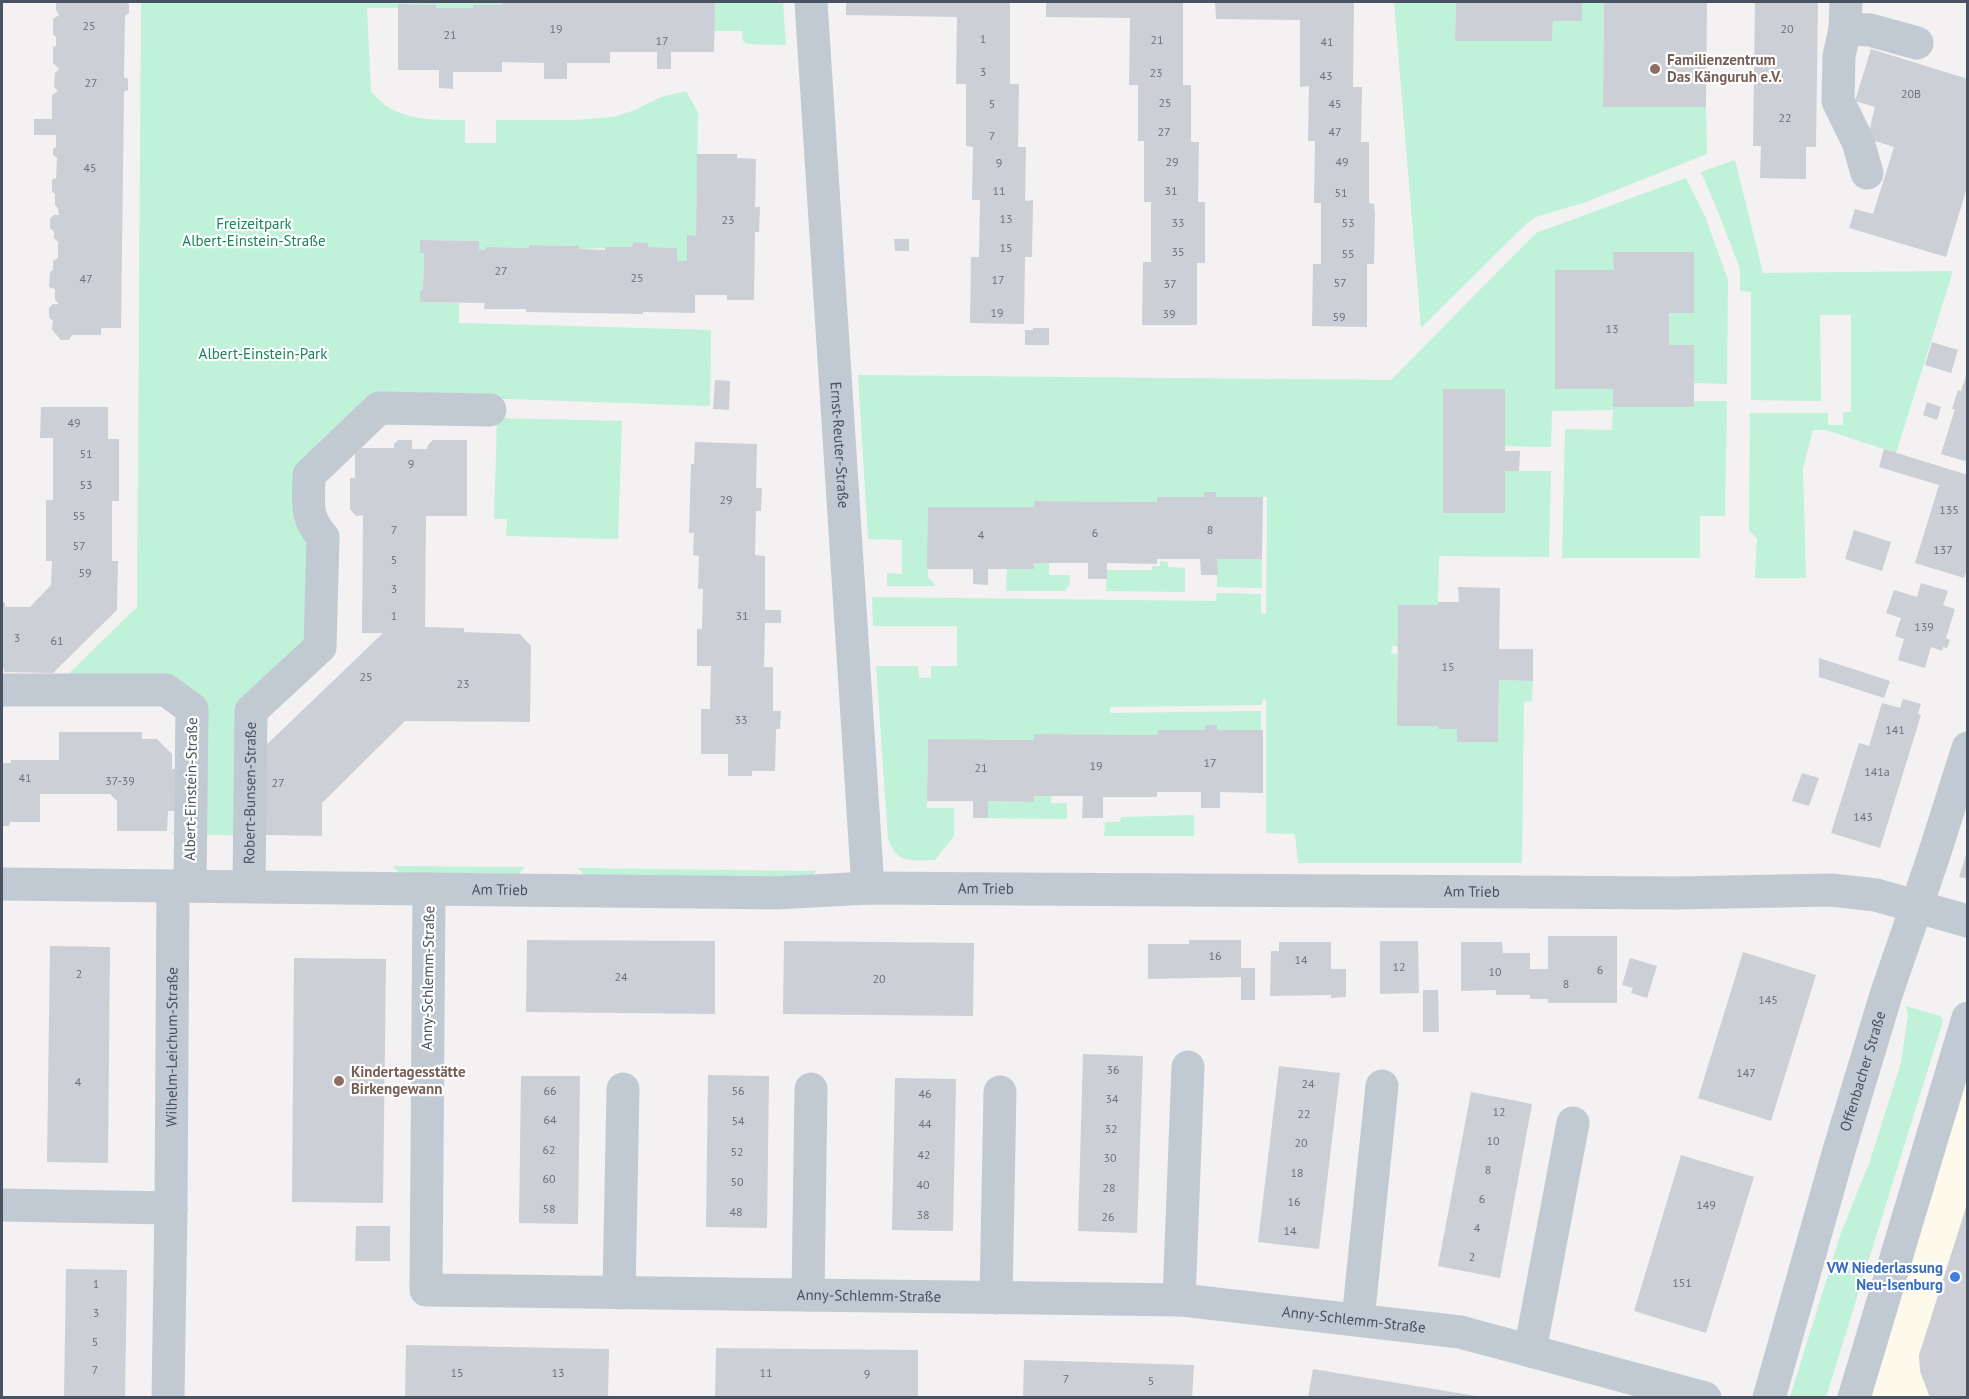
<svg xmlns="http://www.w3.org/2000/svg" width="1969" height="1399" viewBox="0 0 1969 1399" font-family="'PT Sans',sans-serif">
	<rect width="100%" height="100%" fill="#f3f1f1"/>
	<!-- commercial -->
	<polygon fill="#fdfaeb" points="1967,1073 1967,1397 1867,1397"/>
	<!-- green -->
	<g fill="#bff2d8">
		<path d="M141 2H502V5H474L473 8H436V5L399 4V8H367L371 92C378 98 385 107 393 110 416 121 440 120 465 120V143H496V120H576L614 117 635 110 661 97 686 91 698 112 696 236H687V261H677V248L648 247 647 243 633 242 632 247 579 249V246L529 245V248L486 247 485 250H479L478 241 420 240 424 253 423 290H420V302L459 303V323L711 330 710 406 389 395 315 476 328 647 257 720 255 836 171 834 180 825V719L161 701 61 681 137 607Z"/>
		<polygon points="715,2 783,2 786,45 748,44 743,41 742,31 714,31"/>
		<polygon points="1394,2 1456,2 1455,41 1552,41 1553,21 1582,21 1582,2 1604,2 1603,107 1706,107 1707,154 1586,202 1536,217 1527,223 1421,328"/>
		<polygon points="1735,160 1763,273 1953,271 1896,453 1826,430 1813,430 1803,468 1806,578 1755,578 1757,538 1749,531 1750,413 1828,413 1828,425 1843,425 1843,412 1851,412 1851,315 1820,315 1821,401 1751,400 1751,292 1740,291 1740,269 1721,219 1701,172"/>
		<path d="M1686 178 1705 216 1728 280 1727 384 1694 383V345H1669V313H1694V252H1614L1613 407H1694V401H1727L1725 516H1700V558H1562L1565 429 1612 430 1613 410 1552 411 1551 447 1505 446V389L1443 513H1504L1505 471H1551L1549 557 1439 556 1438 605H1398V646H1392L1391 653 1397 654 1398 726H1438V729H1457L1458 742H1498L1499 680 1533 681 1532 701 1524 702 1522 863H1298L1295 834 1266 833V700L1263 699 1262 705 1110 707V713L1261 711V730H1217L1205 725V730H1158L1157 735 1035 734 1034 740 928 739 927 808H954V836L935 860C911 860 897 865 888 838L876 666H918L919 678H931V666H957V626H873L872 597 1216 601 1217 593 1261 594V613L1266 614 1267 497H1216V492H1205L1204 497H1157V502L1034 501V507H928V577L936 586H887V573L902 574V540L868 539 858 375 1391 380 1536 233Z"/>
		<polygon points="497,418 622,421 618,539 506,536 507,519 494,519"/>
		<polygon points="1217,559 1262,559 1262,588 1217,587"/>
		<polygon points="1160,561 1168,562 1168,567 1185,568 1185,592 1106,591 1107,570 1152,570 1152,566 1160,566"/>
		<polygon points="1033,563 1049,563 1049,575 1070,575 1070,584 1065,591 1006,591 1007,569 1033,569"/>
		<polygon points="1034,796 1051,796 1051,803 1067,803 1067,819 988,818 988,801 1033,802"/>
		<polygon points="1194,815 1194,836 1104,836 1105,822 1120,822 1121,817"/>
		<polygon points="393,866 525,867 515,878 402,877"/>
		<polygon points="578,868 808,871 817,870 810,881 588,879"/>
		<polygon points="1906,1006 1940,1016 1943,1021 1826,1397 1790,1397 1841,1233 1870,1161 1901,1063 1908,1015"/>
	</g>
	<!-- building -->
	<g fill="#cdcfd6">
		<polygon points="56,2 126,2 129,4 129,13 125,16 124,77 128,79 128,90 124,92 121,328 101,328 101,335 72,335 69,340 61,340 52,330 53,321 49,317 49,308 53,304 59,304 55,300 55,289 49,287 50,272 53,270 53,261 58,258 58,242 54,238 54,232 50,228 50,218 54,215 59,215 58,208 55,205 55,194 52,191 52,180 56,178 57,158 53,155 53,149 56,147 56,135 34,135 34,119 52,119 52,95 58,91 54,87 55,73 59,69 53,63 53,47 56,46 56,37 53,34 53,19 59,15 56,10"/>
		<polygon points="502,2 715,2 714,52 671,52 671,69 657,69 657,52 610,52 610,63 567,63 567,79 544,79 544,63 502,62 502,72 453,72 453,89 439,88 439,70 398,70 398,4 436,5 436,8 473,8 473,5 502,5"/>
		<polygon points="846,2 1010,2 1010,84 1019,84 1018,147 1026,147 1025,201 1033,200 1032,257 1025,257 1024,324 970,323 971,257 979,257 980,200 972,200 973,147 966,146 966,84 956,84 957,17 846,15"/>
		<polygon points="1046,2 1183,2 1183,85 1191,85 1191,142 1199,142 1198,202 1205,202 1205,263 1197,263 1197,325 1142,325 1143,262 1151,262 1151,202 1144,202 1144,141 1138,141 1138,85 1129,85 1130,18 1046,17"/>
		<polygon points="1215,2 1354,2 1353,87 1362,87 1361,142 1369,142 1369,203 1374,204 1375,213 1374,264 1367,264 1367,327 1312,326 1313,264 1321,264 1321,203 1314,203 1315,141 1308,141 1309,86 1300,87 1300,20 1216,19"/>
		<polygon points="1456,2 1582,2 1582,21 1553,21 1552,41 1455,41"/>
		<polygon points="1604,2 1707,2 1706,107 1603,107"/>
		<polygon points="1755,2 1818,2 1816,147 1806,147 1806,179 1760,178 1761,146 1753,146"/>
		<polygon points="1871,49 1968,79 1968,184 1946,257 1849,228 1855,209 1873,214 1894,147 1872,140 1869,132 1875,107 1855,101"/>
		<polygon points="697,154 737,154 737,158 756,159 755,207 760,207 759,232 755,232 754,300 727,300 727,295 695,295 695,313 643,312 643,314 526,312 526,309 484,309 485,303 420,302 420,290 423,290 424,253 420,253 420,240 479,241 479,250 485,250 486,247 529,248 529,245 579,246 579,249 605,250 605,247 632,247 633,242 648,243 648,247 677,248 677,261 687,261 687,235 696,236"/>
		<polygon points="894,239 909,239 909,251 895,251"/>
		<polygon points="1613,252 1694,252 1694,313 1669,313 1669,345 1694,345 1694,407 1613,407 1613,389 1555,389 1555,270 1614,270"/>
		<polygon points="1033,328 1049,328 1049,345 1025,345 1025,330 1033,330"/>
		<polygon points="1932,342 1958,350 1951,373 1925,365"/>
		<polygon points="1967,373 1968,373 1968,462 1941,454 1955,409 1952,409 1958,390 1961,391"/>
		<polygon points="715,380 730,381 729,410 713,409"/>
		<polygon points="1443,389 1505,389 1505,451 1520,451 1519,471 1505,471 1505,513 1443,513"/>
		<polygon points="1927,402 1941,407 1937,420 1923,415"/>
		<polygon points="41,407 108,407 108,439 119,439 119,501 112,501 112,561 118,561 117,610 53,673 4,672 4,668 2,668 2,602 5,603 5,607 30,607 51,585 52,561 46,561 46,500 53,500 53,438 40,438"/>
		<polygon points="398,440 412,440 412,449 427,449 428,445 433,440 467,440 467,516 426,516 425,627 464,628 464,632 520,634 531,646 530,722 405,721 322,803 322,836 266,835 260,751 383,633 362,633 363,515 356,516 350,509 350,478 355,478 355,448 394,448 394,444"/>
		<polygon points="695,442 757,444 756,488 762,488 761,511 756,511 755,555 765,556 765,610 781,610 781,623 765,623 764,667 773,667 773,711 781,711 780,729 776,729 775,771 752,771 752,776 728,776 728,754 701,754 701,709 710,709 711,666 697,666 697,629 702,629 703,589 698,589 699,556 693,555 694,533 689,533 691,464 694,464"/>
		<polygon points="1884,449 1968,475 1968,566 1964,578 1915,563 1939,485 1879,467"/>
		<polygon points="1204,492 1216,492 1216,497 1263,497 1262,559 1217,559 1218,575 1201,575 1200,559 1157,559 1157,564 1107,563 1107,579 1088,579 1088,563 1033,563 1034,569 988,569 988,585 973,584 973,569 927,569 928,507 1034,507 1034,501 1157,502 1157,497 1204,497"/>
		<polygon points="1854,530 1891,542 1882,571 1845,559"/>
		<polygon points="1921,583 1948,591 1943,605 1955,609 1946,638 1950,640 1947,648 1943,647 1942,651 1931,647 1925,668 1898,660 1904,639 1895,636 1901,618 1886,613 1894,590 1917,597"/>
		<polygon points="1458,587 1500,588 1499,649 1533,649 1533,681 1499,680 1498,742 1457,742 1457,729 1438,729 1438,726 1397,726 1398,605 1438,605 1438,602 1459,602"/>
		<polygon points="1819,658 1890,681 1884,698 1819,677"/>
		<polygon points="1903,699 1921,704 1918,714 1921,715 1880,848 1831,833 1859,743 1869,746 1882,703 1900,708"/>
		<polygon points="1205,725 1217,725 1217,730 1263,730 1263,793 1220,792 1220,808 1201,808 1201,792 1157,792 1157,797 1103,797 1103,818 1082,818 1083,796 1034,796 1034,802 988,801 988,818 973,818 973,801 927,801 928,739 1034,740 1034,734 1157,735 1158,730 1205,730"/>
		<polygon points="59,732 142,732 142,739 157,739 172,754 172,769 180,769 180,811 168,811 167,831 117,831 117,801 110,794 40,794 40,822 10,822 9,826 2,826 2,763 11,763 11,760 59,760"/>
		<polygon points="1802,773 1819,778 1809,806 1792,801"/>
		<polygon points="1967,852 1968,852 1968,879 1959,877"/>
		<polygon points="1548,936 1617,936 1617,1003 1548,1003 1548,999 1530,999 1530,995 1496,995 1496,990 1461,991 1461,942 1502,942 1503,953 1530,953 1530,969 1548,969"/>
		<polygon points="527,940 715,941 715,1014 526,1012"/>
		<polygon points="1189,940 1241,940 1241,968 1255,968 1255,1000 1241,1000 1241,977 1148,979 1148,944 1189,944"/>
		<polygon points="784,941 974,943 973,1016 783,1014"/>
		<polygon points="1380,941 1418,941 1419,993 1380,994"/>
		<polygon points="1279,942 1331,942 1331,969 1346,969 1346,997 1331,998 1331,995 1270,996 1271,951 1279,951"/>
		<polygon points="50,946 110,947 108,1163 47,1162"/>
		<polygon points="1743,952 1816,975 1771,1121 1698,1098"/>
		<polygon points="294,958 386,959 383,1203 292,1202"/>
		<polygon points="1630,958 1657,966 1647,998 1631,993 1633,988 1622,985"/>
		<polygon points="1423,990 1438,990 1439,1032 1423,1032"/>
		<polygon points="1083,1054 1143,1056 1137,1233 1078,1231"/>
		<polygon points="1279,1066 1340,1073 1319,1249 1258,1242"/>
		<polygon points="708,1075 769,1076 767,1228 706,1227"/>
		<polygon points="521,1076 580,1076 578,1224 519,1223"/>
		<polygon points="895,1078 956,1079 953,1231 892,1230"/>
		<polygon points="1471,1092 1532,1104 1500,1278 1438,1266"/>
		<polygon points="1681,1155 1754,1177 1706,1333 1634,1311"/>
		<polygon points="1968,1201 1968,1398 1930,1398 1920,1371 1919,1355"/>
		<polygon points="356,1226 390,1226 390,1261 355,1261"/>
		<polygon points="66,1269 127,1270 125,1398 64,1398"/>
		<polygon points="406,1345 609,1349 608,1398 405,1398"/>
		<polygon points="716,1348 918,1350 918,1398 715,1398"/>
		<polygon points="1024,1360 1194,1365 1192,1398 1023,1398"/>
		<polygon points="1313,1369 1476,1396 1476,1398 1308,1398"/>
	</g>
	<g fill="none" stroke-linecap="round" stroke-linejoin="round">
		<!-- minor -->
		<g stroke="#c1cad3" stroke-width="33">
			<path id="s1" d="M811 2 868 888"/>
			<polyline points="1846,2 1845,29 1839,56 1838,101 1858,142 1867,173"/>
			<polyline points="1845,29 1870,30 1917,43"/>
			<polyline points="2,690 166,690 192,709 190,885"/>
			<path id="s2" d="M2 884 776 893 868 888 1675 893 1831 890 1876 895 1968 921"/>
			<path id="s3" d="M249 885 251 711 320 647 323 537C304 516 309 501 309 475L379 408 490 410"/>
			<path id="s4" d="M429 889 426 1290 1182 1300 1460 1332 1705 1398"/>
			<path id="s5" d="M2 1205 171 1208 173 886"/>
			<polyline points="619,1293 623,1089"/>
			<polyline points="808,1295 811,1089"/>
			<polyline points="996,1298 1000,1092"/>
			<polyline points="1179,1300 1188,1067"/>
			<polyline points="1358,1320 1382,1086"/>
			<polyline points="1530,1351 1573,1123"/>
			<polyline points="168,1398 171,1208"/>
			<path id="s6" d="M1769 1398 1840 1147 1886 995 1933 858 1968 748"/>
			<polyline points="1854,1398 1968,1018"/>
		</g>
	</g>
	<!-- markers -->
	<g fill="#8d6e63" stroke="#fff" stroke-width="2">
		<circle cx="1655" cy="69" r="6"/>
		<circle cx="339" cy="1081" r="6"/>
	</g>
	<circle fill="#3f7fe0" stroke="#fff" stroke-width="2" cx="1955" cy="1277" r="6"/>
	<g text-anchor="middle" stroke-width="4.5" stroke-linejoin="round" paint-order="stroke">
		<!-- number labels -->
		<g font-size="12" fill="#69717e">
			<text x="89" y="30">25</text>
			<text x="556" y="33">19</text>
			<text x="1787" y="33">20</text>
			<text x="450" y="39">21</text>
			<text x="983" y="43">1</text>
			<text x="1157" y="44">21</text>
			<text x="662" y="45">17</text>
			<text x="1327" y="46">41</text>
			<text x="983" y="76">3</text>
			<text x="1156" y="77">23</text>
			<text x="1326" y="80">43</text>
			<text x="91" y="87">27</text>
			<text x="1911" y="98">20B</text>
			<text x="1165" y="107">25</text>
			<text x="992" y="108">5</text>
			<text x="1335" y="108">45</text>
			<text x="1785" y="122">22</text>
			<text x="1164" y="136">27</text>
			<text x="1335" y="136">47</text>
			<text x="992" y="140">7</text>
			<text x="1172" y="166">29</text>
			<text x="1342" y="166">49</text>
			<text x="999" y="167">9</text>
			<text x="90" y="172">45</text>
			<text x="999" y="195">11</text>
			<text x="1171" y="195">31</text>
			<text x="1341" y="197">51</text>
			<text x="1006" y="223">13</text>
			<text x="728" y="224">23</text>
			<text x="1178" y="227">33</text>
			<text x="1348" y="227">53</text>
			<text x="1006" y="252">15</text>
			<text x="1178" y="256">35</text>
			<text x="1348" y="258">55</text>
			<text x="501" y="275">27</text>
			<text x="637" y="282">25</text>
			<text x="86" y="283">47</text>
			<text x="998" y="284">17</text>
			<text x="1340" y="287">57</text>
			<text x="1170" y="288">37</text>
			<text x="997" y="317">19</text>
			<text x="1169" y="318">39</text>
			<text x="1339" y="321">59</text>
			<text x="1612" y="333">13</text>
			<text x="74" y="427">49</text>
			<text x="86" y="458">51</text>
			<text x="411" y="468">9</text>
			<text x="86" y="489">53</text>
			<text x="726" y="504">29</text>
			<text x="1949" y="514">135</text>
			<text x="79" y="520">55</text>
			<text x="394" y="534">7</text>
			<text x="1210" y="534">8</text>
			<text x="1095" y="537">6</text>
			<text x="981" y="539">4</text>
			<text x="79" y="550">57</text>
			<text x="1943" y="554">137</text>
			<text x="394" y="564">5</text>
			<text x="85" y="577">59</text>
			<text x="394" y="593">3</text>
			<text x="394" y="620">1</text>
			<text x="742" y="620">31</text>
			<text x="1924" y="631">139</text>
			<text x="17" y="642">3</text>
			<text x="57" y="645">61</text>
			<text x="1448" y="671">15</text>
			<text x="366" y="681">25</text>
			<text x="463" y="688">23</text>
			<text x="741" y="724">33</text>
			<text x="1895" y="734">141</text>
			<text x="1210" y="767">17</text>
			<text x="1096" y="770">19</text>
			<text x="981" y="772">21</text>
			<text x="1877" y="776">141a</text>
			<text x="25" y="782">41</text>
			<text x="120" y="785">37-39</text>
			<text x="278" y="787">27</text>
			<text x="1863" y="821">143</text>
			<text x="1215" y="960">16</text>
			<text x="1301" y="964">14</text>
			<text x="1399" y="971">12</text>
			<text x="1600" y="974">6</text>
			<text x="1495" y="976">10</text>
			<text x="79" y="978">2</text>
			<text x="621" y="981">24</text>
			<text x="879" y="983">20</text>
			<text x="1566" y="988">8</text>
			<text x="1768" y="1004">145</text>
			<text x="1113" y="1074">36</text>
			<text x="1746" y="1077">147</text>
			<text x="78" y="1086">4</text>
			<text x="1308" y="1088">24</text>
			<text x="550" y="1095">66</text>
			<text x="738" y="1095">56</text>
			<text x="925" y="1098">46</text>
			<text x="1112" y="1103">34</text>
			<text x="1499" y="1116">12</text>
			<text x="1304" y="1118">22</text>
			<text x="550" y="1124">64</text>
			<text x="738" y="1125">54</text>
			<text x="925" y="1128">44</text>
			<text x="1111" y="1133">32</text>
			<text x="1493" y="1145">10</text>
			<text x="1301" y="1147">20</text>
			<text x="549" y="1154">62</text>
			<text x="737" y="1156">52</text>
			<text x="924" y="1159">42</text>
			<text x="1110" y="1162">30</text>
			<text x="1488" y="1174">8</text>
			<text x="1297" y="1177">18</text>
			<text x="549" y="1183">60</text>
			<text x="737" y="1186">50</text>
			<text x="923" y="1189">40</text>
			<text x="1109" y="1192">28</text>
			<text x="1482" y="1203">6</text>
			<text x="1294" y="1206">16</text>
			<text x="1706" y="1209">149</text>
			<text x="549" y="1213">58</text>
			<text x="736" y="1216">48</text>
			<text x="923" y="1219">38</text>
			<text x="1108" y="1221">26</text>
			<text x="1477" y="1232">4</text>
			<text x="1290" y="1235">14</text>
			<text x="1472" y="1261">2</text>
			<text x="1682" y="1287">151</text>
			<text x="96" y="1288">1</text>
			<text x="96" y="1317">3</text>
			<text x="95" y="1346">5</text>
			<text x="95" y="1374">7</text>
			<text x="457" y="1377">15</text>
			<text x="558" y="1377">13</text>
			<text x="766" y="1377">11</text>
			<text x="867" y="1378">9</text>
			<text x="1066" y="1383">7</text>
			<text x="1151" y="1385">5</text>
		</g>
		<!-- education labels -->
		<g font-size="15" font-weight="bold" fill="#785e54" stroke="#fff" text-anchor="start">
			<text x="1667" y="65">Familienzentrum<tspan x="1667" dy="17">Das Känguruh e.V.</tspan></text>
			<text x="351" y="1077">Kindertagesstätte<tspan x="351" dy="17">Birkengewann</tspan></text>
		</g>
		<!-- park labels -->
		<g font-size="15" fill="#148659" stroke="#fff">
			<text x="254" y="229">Freizeitpark<tspan x="254" dy="17">Albert-Einstein-Straße</tspan></text>
			<text x="263" y="359">Albert-Einstein-Park</text>
		</g>
		<!-- street labels -->
		<g font-size="15" fill="#485260" stroke="#fff">
			<text dy="5" stroke="none"><textPath href="#s1" startOffset="444">Ernst-Reuter-Straße</textPath></text>
			<text transform="translate(191 789) rotate(-89)" y="5">Albert-Einstein-Straße</text>
			<text dy="5" stroke="none"><textPath href="#s3" startOffset="92">Robert-Bunsen-Straße</textPath></text>
			<text dy="5" stroke="none"><textPath href="#s2" startOffset="984">Am Trieb</textPath></text>
			<text dy="5" stroke="none"><textPath href="#s2" startOffset="498">Am Trieb</textPath></text>
			<text dy="5" stroke="none"><textPath href="#s2" startOffset="1470">Am Trieb</textPath></text>
			<text transform="translate(428 978) rotate(-89)" y="5">Anny-Schlemm-Straße</text>
			<text dy="5" stroke="none"><textPath href="#s5" startOffset="330">Wilhelm-Leichum-Straße</textPath></text>
			<text dy="5" stroke="none"><textPath href="#s6" startOffset="340">Offenbacher Straße</textPath></text>
			<text dy="5" stroke="none"><textPath href="#s4" startOffset="844">Anny-Schlemm-Straße</textPath></text>
			<text dy="5" stroke="none"><textPath href="#s4" startOffset="1330">Anny-Schlemm-Straße</textPath></text>
		</g>
		<!-- shop labels -->
		<g font-size="15" font-weight="bold" fill="#366cbe" stroke="#fff" text-anchor="end">
			<text x="1943" y="1273">VW Niederlassung<tspan x="1943" dy="17">Neu-Isenburg</tspan></text>
		</g>
	</g>
	<!-- border -->
	<rect width="1969" height="1399" fill="none" stroke="#485260" stroke-width="6"/>
</svg>
